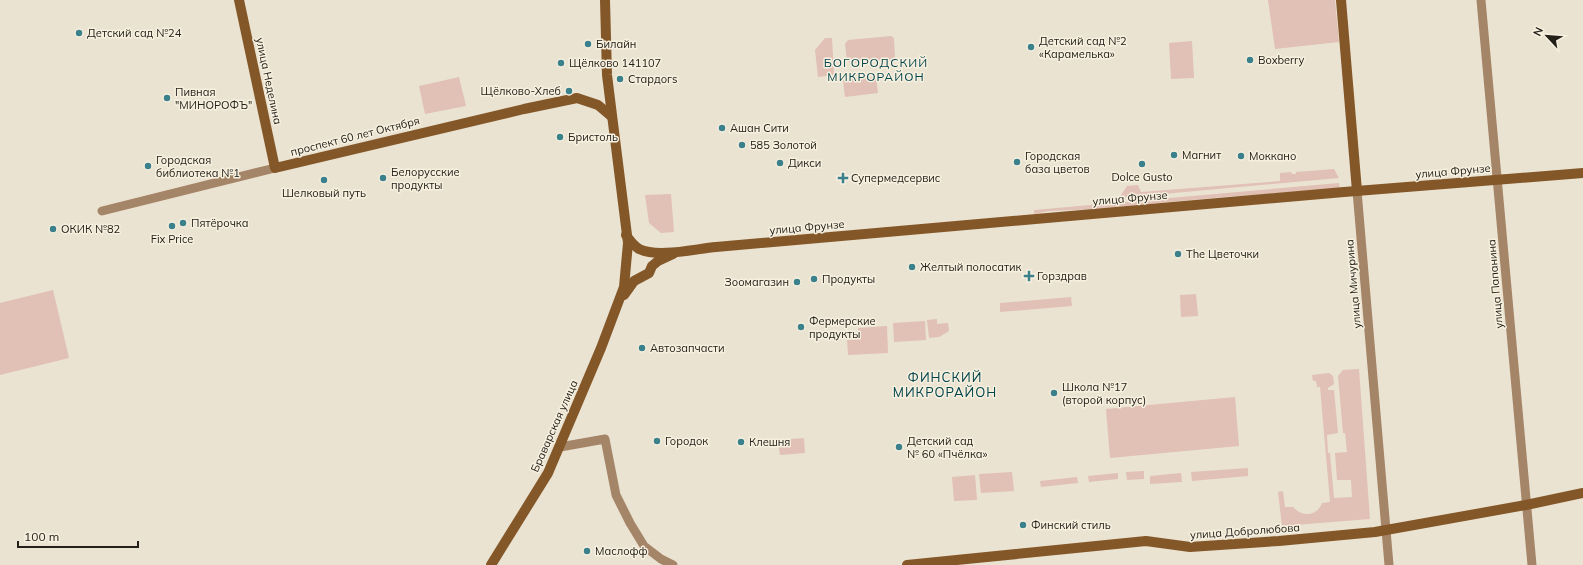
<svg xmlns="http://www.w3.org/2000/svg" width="1583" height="565" viewBox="0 0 1583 565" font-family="Mulish,sans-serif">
	<rect width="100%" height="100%" fill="#eae3d2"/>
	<!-- green -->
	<g fill="#e1c0b5">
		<polygon points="1268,0 1335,0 1339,42 1275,49"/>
		<polygon points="891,36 893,37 894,39 895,59 851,63 847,61 845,44 848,40"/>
		<polygon points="825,38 832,38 834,75 818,77 815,50"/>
		<polygon points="1192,41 1194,78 1171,79 1169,43"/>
		<polygon points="459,77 466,106 425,114 419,86"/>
		<polygon points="876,77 878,93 845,97 843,80"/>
		<polygon points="1334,169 1339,178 1119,198 1127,186 1138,185 1141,192 1280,181 1280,173 1291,172 1292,174 1296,174 1296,172"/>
		<polygon points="1339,183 1340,189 1224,197 1094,209 1050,211 1034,214 1034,210"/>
		<polygon points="671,194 674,232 661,233 649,223 645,195"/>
		<polygon points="53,290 69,358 0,375 0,303"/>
		<polygon points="1196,294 1198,316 1181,317 1180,295"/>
		<polygon points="1071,297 1072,306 1000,312 1000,303"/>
		<polygon points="937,319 937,324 948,323 949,331 939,337 929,338 927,320"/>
		<polygon points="925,321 926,340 894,342 893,323"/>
		<polygon points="887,326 888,353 848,355 847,340 859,339 858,328"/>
		<path d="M1359 369 1370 519 1282 526 1278 492 1283 491 1285 507H1293C1301 517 1317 517 1322 503L1330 502 1320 387H1317L1316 381H1313L1312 375 1329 373 1333 376 1334 384 1328 388V390H1334L1338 433 1327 435 1328 453H1330L1334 498 1352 497 1351 480H1337L1335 453 1347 452 1345 433H1343L1338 376 1343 370Z"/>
		<polygon points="1235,397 1239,446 1110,458 1106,409"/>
		<polygon points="804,438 805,453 780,455 778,440"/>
		<polygon points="1248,468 1248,476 1192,481 1191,472"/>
		<polygon points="1144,471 1144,479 1127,480 1126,472"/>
		<polygon points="1012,472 1014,491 981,493 979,474"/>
		<polygon points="1118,473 1118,479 1089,482 1088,476"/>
		<polygon points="1181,473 1182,482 1150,484 1150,476"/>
		<polygon points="975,475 977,500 954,501 952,477"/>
		<polygon points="1077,477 1078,483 1041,487 1040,481"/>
	</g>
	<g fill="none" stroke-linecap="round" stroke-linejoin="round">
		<!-- street -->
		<g stroke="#a58568" stroke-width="9">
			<polyline points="1481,0 1532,565"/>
			<polyline points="1357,191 1389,565"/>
			<polyline points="102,211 275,168"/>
			<polyline points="560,447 605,439 616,495 630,523 644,546 661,559 673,565"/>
		</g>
		<!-- secondary -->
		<g stroke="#845729" stroke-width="10">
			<polyline points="239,0 275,168 524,109 577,98 598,105 611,116"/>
			<polyline points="1341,0 1357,191"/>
			<path d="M626 235C630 241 633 245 639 249 658 258 694 249 716 247L1344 192 1583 173"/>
			<polyline points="624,295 634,281 649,273 652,266 658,261 673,254"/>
			<polyline points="491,565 548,473 601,348 624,287 628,243 607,75 605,0"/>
			<polyline points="907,565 1146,541 1190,547 1279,541 1375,532 1526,505 1583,493"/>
		</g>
	</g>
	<!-- markers -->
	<g fill="#3b818c" stroke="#f7f0df" stroke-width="1.5">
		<circle cx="79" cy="33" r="4"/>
		<circle cx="588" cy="44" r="4"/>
		<circle cx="1031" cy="47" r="4"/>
		<circle cx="1250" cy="60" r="4"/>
		<circle cx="561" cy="63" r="4"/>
		<circle cx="620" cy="79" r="4"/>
		<circle cx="569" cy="91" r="4"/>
		<circle cx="167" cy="98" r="4"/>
		<circle cx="722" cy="128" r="4"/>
		<circle cx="560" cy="137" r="4"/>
		<circle cx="742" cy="145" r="4"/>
		<circle cx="1174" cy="155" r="4"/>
		<circle cx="1241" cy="156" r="4"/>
		<circle cx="1017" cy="162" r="4"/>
		<circle cx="780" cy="163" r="4"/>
		<circle cx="1142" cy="164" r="4"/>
		<circle cx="148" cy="166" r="4"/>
		<circle cx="383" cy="178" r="4"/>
		<path d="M841 172h4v4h4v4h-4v4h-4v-4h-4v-4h4z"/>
		<circle cx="324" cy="180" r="4"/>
		<circle cx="183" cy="223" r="4"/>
		<circle cx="172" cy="226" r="4"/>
		<circle cx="53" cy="229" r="4"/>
		<circle cx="1178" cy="254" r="4"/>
		<circle cx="912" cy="267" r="4"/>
		<path d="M1027 270h4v4h4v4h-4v4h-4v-4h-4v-4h4z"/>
		<circle cx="814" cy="279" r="4"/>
		<circle cx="797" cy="282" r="4"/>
		<circle cx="801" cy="327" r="4"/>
		<circle cx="642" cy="348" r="4"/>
		<circle cx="1054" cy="393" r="4"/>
		<circle cx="657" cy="441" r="4"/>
		<circle cx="741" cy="442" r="4"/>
		<circle cx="899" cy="447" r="4"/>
		<circle cx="1023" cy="525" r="4"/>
		<circle cx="587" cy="551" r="4"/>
	</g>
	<g text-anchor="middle" stroke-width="3" stroke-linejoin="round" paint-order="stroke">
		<!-- poi labels -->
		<g font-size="11" fill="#23201a" stroke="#f7f0df" text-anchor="start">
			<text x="87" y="37">Детский сад №24</text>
			<text x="1039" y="45">Детский сад №2<tspan x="1039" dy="13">«Карамелька»</tspan></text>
			<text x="596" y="48">Билайн</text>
			<text x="1258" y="64">Boxberry</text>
			<text x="569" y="67">Щёлково 141107</text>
			<text x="628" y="83">Стардогs</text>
			<text x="561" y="95" text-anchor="end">Щёлково-Хлеб</text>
			<text x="175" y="96">Пивная<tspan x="175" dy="13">"МИНОРОФЪ"</tspan></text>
			<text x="730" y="132">Ашан Сити</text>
			<text x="568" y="141">Бристоль</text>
			<text x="750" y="149">585 Золотой</text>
			<text x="1182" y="159">Магнит</text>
			<text x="1025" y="160">Городская<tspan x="1025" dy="13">база цветов</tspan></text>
			<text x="1249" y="160">Моккано</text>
			<text x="156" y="164">Городская<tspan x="156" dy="13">библиотека №1</tspan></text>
			<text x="788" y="167">Дикси</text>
			<text x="391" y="176">Белорусские<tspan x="391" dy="13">продукты</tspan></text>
			<text x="1142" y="181" text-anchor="middle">Dolce Gusto</text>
			<text x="851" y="182">Супермедсервис</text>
			<text x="324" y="197" text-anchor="middle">Шелковый путь</text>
			<text x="191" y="227">Пятёрочка</text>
			<text x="61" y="233">ОКИК №82</text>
			<text x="172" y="243" text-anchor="middle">Fix Price</text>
			<text x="1186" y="258">The Цветочки</text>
			<text x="920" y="271">Желтый полосатик</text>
			<text x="1037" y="280">Горздрав</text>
			<text x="822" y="283">Продукты</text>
			<text x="789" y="286" text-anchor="end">Зоомагазин</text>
			<text x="809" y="325">Фермерские<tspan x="809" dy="13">продукты</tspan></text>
			<text x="650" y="352">Автозапчасти</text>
			<text x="1062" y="391">Школа №17<tspan x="1062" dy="13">(второй корпус)</tspan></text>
			<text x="665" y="445">Городок</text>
			<text x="907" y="445">Детский сад<tspan x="907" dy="13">№ 60 «Пчёлка»</tspan></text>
			<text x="749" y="446">Клешня</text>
			<text x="1031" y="529">Финский стиль</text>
			<text x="595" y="555">Маслофф</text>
		</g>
		<!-- street labels -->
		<g font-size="11" fill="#23201a" stroke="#f7f0df">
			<text transform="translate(269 81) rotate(78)" y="4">улица Неделина</text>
			<text transform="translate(355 136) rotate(-14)" y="4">проспект 60 лет Октября</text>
			<text transform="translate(1453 171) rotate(-5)" y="4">улица Фрунзе</text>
			<text transform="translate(1130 198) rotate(-5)" y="4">улица Фрунзе</text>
			<text transform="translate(807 227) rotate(-5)" y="4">улица Фрунзе</text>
			<text transform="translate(1353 284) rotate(-95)" y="4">улица Мичурина</text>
			<text transform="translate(1495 284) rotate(-95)" y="4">улица Папанина</text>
			<text transform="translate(554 426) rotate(-66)" y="4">Браварская улица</text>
			<text transform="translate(1245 531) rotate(-4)" y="4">улица Добролюбова</text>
		</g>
		<!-- neighbourhood labels -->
		<g font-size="12" letter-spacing="1" fill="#02444c" stroke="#f7f0df">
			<text x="876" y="67">БОГОРОДСКИЙ<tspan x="876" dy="14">МИКРОРАЙОН</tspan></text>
		</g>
		<!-- quarter labels -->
		<g font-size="13" letter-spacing="1" fill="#02444c" stroke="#f7f0df">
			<text x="945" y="382">ФИНСКИЙ<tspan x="945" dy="15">МИКРОРАЙОН</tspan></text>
		</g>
	</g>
	<!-- north arrow -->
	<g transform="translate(1547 36) rotate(296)" stroke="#f7f0df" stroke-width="3" paint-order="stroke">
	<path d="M0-3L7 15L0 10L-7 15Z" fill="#23201a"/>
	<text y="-6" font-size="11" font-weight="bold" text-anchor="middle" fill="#23201a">N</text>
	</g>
	<!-- scale -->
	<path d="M18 541v6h120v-6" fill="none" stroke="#23201a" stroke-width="2"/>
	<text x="24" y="541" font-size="12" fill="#23201a" stroke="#f7f0df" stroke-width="3" paint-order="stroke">100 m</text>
</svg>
